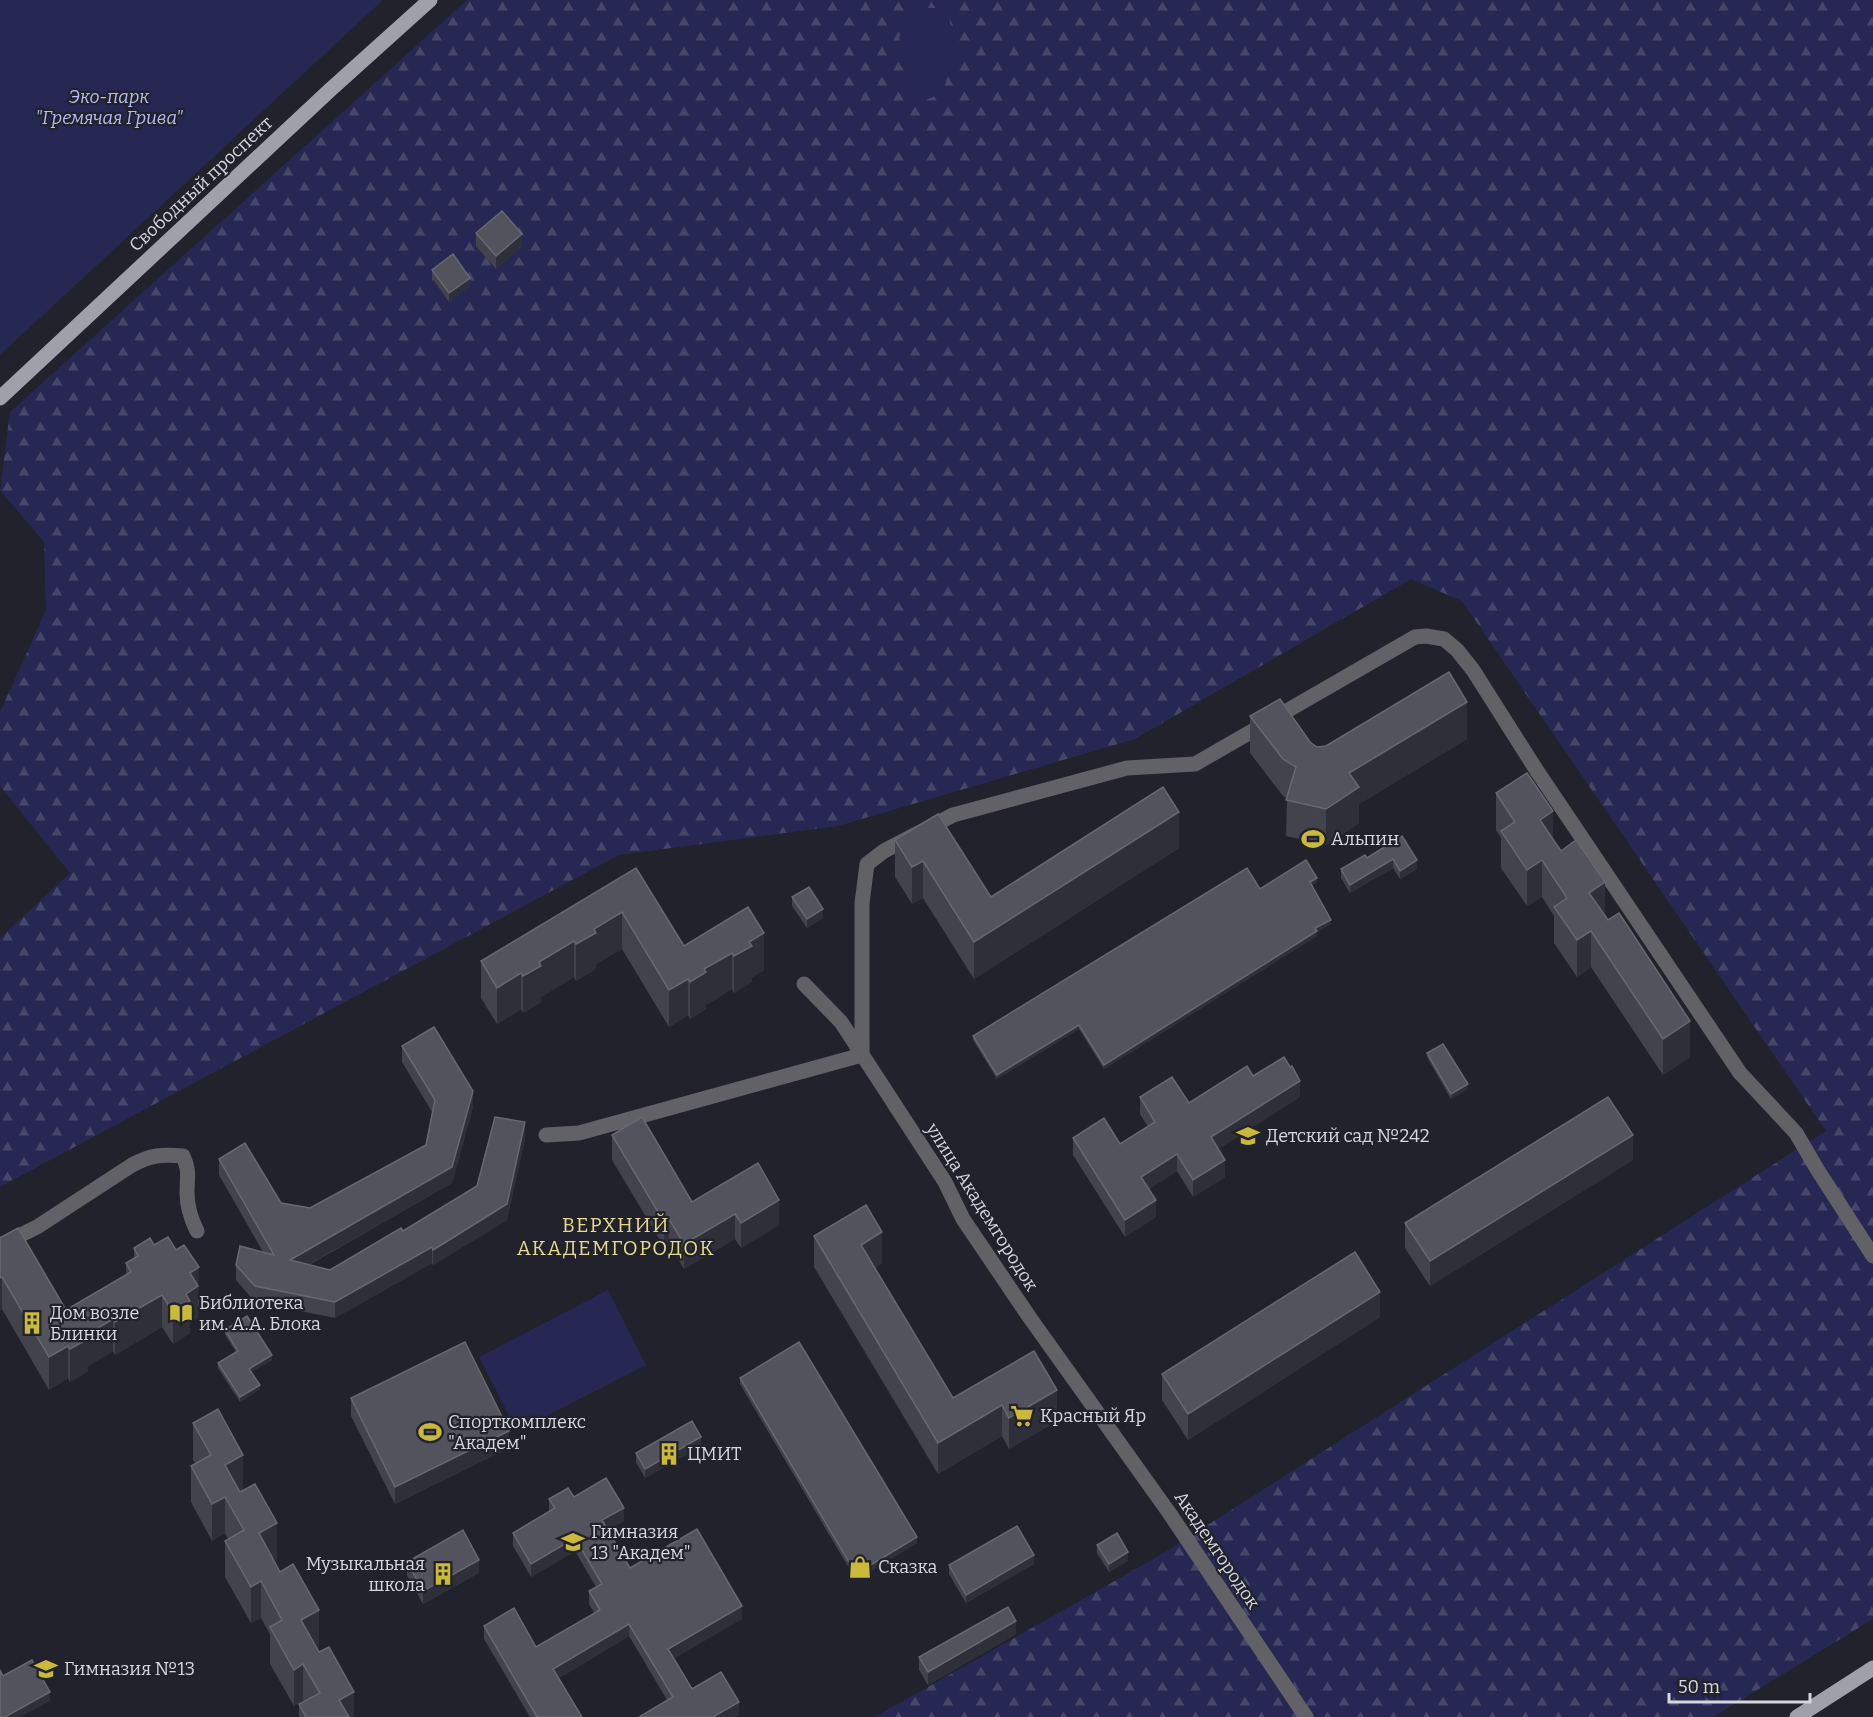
<svg xmlns="http://www.w3.org/2000/svg" width="1873" height="1717" viewBox="0 0 1873 1717" font-family="Bitter,serif">
	<defs>
		<pattern id="forest-firs" width="22" height="20" patternUnits="userSpaceOnUse" patternTransform="scale(1.5)"><rect width="22" height="20" fill="#272753"/><path d="M5 1l3.5 6h-7zM16 11l3.5 6h-7z" fill="#46466b"/></pattern>
	</defs>
	<rect width="100%" height="100%" fill="#21222b"/>
	<!-- forest -->
	<polygon fill="url(#forest-firs)" points="467,0 1873,0 1873,1619 1713,1717 875,1717 1162,1554 1826,1131 1462,601 1411,579 1135,739 838,826 619,855 0,1187 0,938 70,873 0,786 0,712 46,610 44,542 0,490 10,412"/>
	<!-- park -->
	<g fill="#272753">
		<polygon points="0,0 383,0 0,355"/>
		<polygon points="915,7 948,9 954,51 943,93 913,105 899,38"/>
		<polygon points="608,1290 646,1365 517,1431 479,1357"/>
	</g>
	<g fill="none" stroke-linecap="round" stroke-linejoin="round">
		<!-- minor -->
		<g stroke="#616166" stroke-width="15">
			<polyline points="804,984 841,1022 945,1182 963,1219 1030,1318 1170,1514 1306,1717"/>
			<polyline points="862,1055 862,903 867,864 884,851 953,815 1127,768 1195,764 1415,637 1426,636 1444,639 1457,650 1473,670 1537,771 1740,1073 1796,1133 1817,1169 1873,1256"/>
			<polyline points="546,1135 579,1133 862,1055"/>
			<path d="M0 1245 37 1227 132 1165C151 1155 162 1154 183 1156 190 1171 187 1177 187 1193 187 1207 191 1219 197 1231"/>
		</g>
		<!-- major -->
		<g stroke="#9fa0aa" stroke-width="15">
			<polyline points="0,398 330,90 430,0"/>
			<polyline points="1797,1717 1873,1668"/>
		</g>
	</g>
	<!-- wall -->
	<g fill="#42434d">
		<polygon points="476,233 522,247 496,269 476,246"/>
		<polygon points="432,270 470,286 449,302 432,278"/>
		<polygon points="1250,716 1310,742 1317,747 1467,739 1359,804 1359,823 1326,845 1286,836 1287,798 1283,796 1250,753"/>
		<polygon points="1496,793 1553,839 1605,916 1690,1057 1663,1075 1591,967 1577,977 1554,943 1554,916 1542,897 1527,906 1501,868 1501,838 1496,830"/>
		<polygon points="1402,836 1417,869 1400,879 1393,868 1350,893 1341,878 1341,869 1367,858"/>
		<polygon points="895,840 991,897 1179,848 974,979 923,898 912,904 895,877"/>
		<polygon points="636,868 684,946 748,907 764,970 752,977 752,982 734,993 732,989 706,1005 706,1009 690,1019 688,1015 669,1027 622,949 596,964 596,969 576,981 574,977 541,997 541,1002 523,1013 521,1009 497,1024 481,998 481,961"/>
		<polygon points="1317,882 1312,885 1331,924 1317,932 1317,936 1104,1069 1079,1029 997,1079 973,1040 973,1036 1260,889"/>
		<polygon points="792,897 823,918 807,928 792,906"/>
		<polygon points="402,1046 473,1107 452,1183 309,1265 330,1270 403,1231 477,1186 525,1138 507,1220 433,1265 432,1263 335,1318 255,1302 236,1280 236,1265 263,1252 219,1175 219,1159 281,1203 310,1208 426,1145 432,1112 402,1062"/>
		<polygon points="1427,1053 1468,1089 1451,1099 1427,1057"/>
		<polygon points="1253,1076 1300,1097 1218,1149 1225,1177 1193,1197 1177,1171 1149,1189 1156,1217 1125,1237 1073,1155 1073,1138 1120,1144 1148,1127 1140,1114 1140,1097 1189,1103"/>
		<polygon points="612,1135 692,1202 779,1225 741,1248 735,1239 684,1269 669,1244 664,1247 612,1160"/>
		<polygon points="1633,1160 1430,1286 1405,1248 1405,1223"/>
		<polygon points="814,1236 882,1263 875,1268 953,1398 1034,1351 1057,1421 1009,1449 1002,1436 938,1474 814,1267"/>
		<polygon points="0,1238 66,1310 126,1275 126,1263 134,1258 134,1248 154,1245 199,1300 198,1318 190,1323 190,1333 173,1344 162,1327 115,1355 113,1351 88,1366 88,1371 70,1382 68,1378 49,1390 2,1309 0,1310"/>
		<polygon points="1380,1317 1188,1440 1162,1400 1162,1374"/>
		<polygon points="225,1330 272,1360 251,1372 260,1389 240,1402 218,1368 218,1363 236,1352 225,1335"/>
		<polygon points="740,1378 917,1543 856,1580 740,1384"/>
		<polygon points="351,1398 509,1448 395,1504 351,1416"/>
		<polygon points="193,1423 243,1490 277,1559 274,1561 319,1647 317,1648 354,1717 299,1717 299,1704 304,1701 303,1700 294,1706 270,1664 270,1634 261,1618 251,1623 225,1577 225,1541 228,1539 225,1533 212,1541 191,1502 191,1466 195,1463 193,1460"/>
		<polygon points="701,1446 645,1478 636,1462 636,1453"/>
		<polygon points="574,1497 624,1521 608,1530 630,1568 742,1619 674,1658 692,1689 739,1715 735,1717 639,1717 667,1700 629,1636 559,1678 582,1717 530,1717 484,1639 484,1626 536,1647 595,1614 589,1604 589,1591 596,1587 575,1551 531,1577 513,1546 513,1533 549,1512 549,1499"/>
		<polygon points="1097,1545 1128,1561 1109,1572 1097,1553"/>
		<polygon points="407,1562 479,1573 423,1604 407,1575"/>
		<polygon points="1034,1564 966,1603 949,1574 949,1565"/>
		<polygon points="1016,1634 928,1685 919,1670 919,1657"/>
	</g>
	<!-- shaded-wall -->
	<g fill="#2e2f39">
		<polygon points="522,234 522,247 496,269 496,256"/>
		<polygon points="470,278 470,286 449,302 449,293"/>
		<polygon points="1467,702 1467,739 1359,804 1359,823 1326,845 1326,809 1349,773"/>
		<polygon points="1553,811 1553,848 1540,820"/>
		<polygon points="1179,812 1179,848 974,979 974,942"/>
		<polygon points="1393,859 1393,868 1350,893 1350,885"/>
		<polygon points="1417,860 1417,869 1400,879 1400,871"/>
		<polygon points="1542,860 1542,897 1527,906 1527,870"/>
		<polygon points="923,861 923,898 912,904 912,867"/>
		<polygon points="1317,878 1317,882 1310,886 1310,882"/>
		<polygon points="1605,882 1605,919 1589,893"/>
		<polygon points="823,909 823,918 807,928 807,919"/>
		<polygon points="622,912 622,949 596,964 596,969 576,981 576,944 594,929"/>
		<polygon points="1331,920 1331,924 1317,932 1317,936 1104,1069 1104,1065 1315,928"/>
		<polygon points="1591,931 1591,967 1577,977 1577,940"/>
		<polygon points="764,933 764,970 752,977 752,982 734,993 734,956 749,942"/>
		<polygon points="574,941 574,977 541,997 541,1002 523,1013 523,976 539,962"/>
		<polygon points="732,953 732,989 706,1005 706,1009 690,1019 690,982 704,969"/>
		<polygon points="521,973 521,1009 497,1024 497,988"/>
		<polygon points="688,979 688,1015 669,1027 669,990"/>
		<polygon points="1690,1021 1690,1057 1663,1075 1663,1039"/>
		<polygon points="1079,1025 1079,1029 997,1079 997,1075"/>
		<polygon points="1300,1081 1300,1097 1211,1154 1211,1137"/>
		<polygon points="1468,1084 1468,1089 1451,1099 1451,1094"/>
		<polygon points="473,1091 473,1107 452,1183 290,1275 290,1260 452,1167"/>
		<polygon points="525,1122 525,1138 507,1220 433,1265 433,1250"/>
		<polygon points="1633,1135 1633,1160 1430,1286 1430,1261"/>
		<polygon points="1177,1154 1177,1171 1141,1194 1141,1177"/>
		<polygon points="1225,1160 1225,1177 1193,1197 1193,1180"/>
		<polygon points="779,1200 779,1225 741,1248 741,1223"/>
		<polygon points="1156,1200 1156,1217 1125,1237 1125,1220"/>
		<polygon points="735,1214 735,1239 684,1269 684,1244"/>
		<polygon points="669,1219 669,1244 664,1247 664,1222"/>
		<polygon points="882,1232 882,1263 861,1276 861,1245"/>
		<polygon points="432,1247 432,1263 335,1318 335,1302"/>
		<polygon points="199,1267 198,1318 190,1323 190,1333 173,1344 173,1312 186,1294 190,1273"/>
		<polygon points="2,1277 2,1309 0,1310 0,1278"/>
		<polygon points="1380,1292 1380,1317 1188,1440 1188,1414"/>
		<polygon points="162,1295 162,1327 115,1355 115,1322"/>
		<polygon points="113,1319 113,1351 88,1366 88,1371 70,1382 70,1349 86,1335"/>
		<polygon points="68,1346 68,1378 49,1390 49,1357"/>
		<polygon points="272,1355 272,1360 249,1374 249,1369"/>
		<polygon points="260,1385 260,1389 240,1402 240,1397"/>
		<polygon points="1057,1390 1057,1421 1009,1449 1009,1418"/>
		<polygon points="1002,1405 1002,1436 938,1474 938,1443"/>
		<polygon points="509,1431 509,1448 395,1504 395,1487"/>
		<polygon points="701,1437 701,1446 645,1478 645,1469"/>
		<polygon points="243,1455 243,1491 225,1497 225,1533 212,1541 212,1504 225,1465"/>
		<polygon points="624,1508 624,1521 602,1533 602,1520"/>
		<polygon points="277,1523 277,1559 259,1570 259,1533"/>
		<polygon points="917,1537 917,1543 856,1580 856,1574"/>
		<polygon points="575,1538 575,1551 531,1577 531,1564"/>
		<polygon points="1128,1552 1128,1561 1109,1572 1109,1564"/>
		<polygon points="1034,1555 1034,1564 966,1603 966,1595"/>
		<polygon points="479,1560 479,1573 423,1604 423,1591"/>
		<polygon points="261,1581 261,1618 251,1623 251,1587"/>
		<polygon points="742,1606 742,1619 668,1662 668,1649"/>
		<polygon points="319,1610 319,1647 301,1656 301,1620"/>
		<polygon points="1016,1621 1016,1634 928,1685 928,1672"/>
		<polygon points="629,1624 629,1636 553,1682 553,1669"/>
		<polygon points="303,1664 303,1700 294,1706 294,1670"/>
		<polygon points="50,1692 50,1701 20,1717 5,1717"/>
		<polygon points="354,1692 354,1717 339,1717 339,1700"/>
		<polygon points="739,1702 739,1715 735,1717 713,1717"/>
	</g>
	<!-- building -->
	<g fill="#52535c" stroke="#676870" stroke-width="1.5">
		<polygon points="502,211 522,234 496,256 476,233"/>
		<polygon points="453,254 470,278 449,293 432,270"/>
		<polygon points="1449,672 1467,702 1349,773 1359,787 1326,809 1286,800 1296,767 1283,759 1250,716 1280,699 1310,742 1317,747 1326,746"/>
		<polygon points="1527,773 1553,811 1540,820 1561,851 1576,840 1605,882 1589,893 1608,920 1619,913 1690,1021 1663,1039 1591,931 1577,940 1554,907 1567,898 1542,860 1527,870 1501,831 1515,822 1496,793"/>
		<polygon points="1163,787 1179,812 974,942 923,861 912,867 895,840 938,814 991,897"/>
		<polygon points="1402,836 1417,860 1400,871 1393,859 1350,885 1341,869 1365,855 1367,858"/>
		<polygon points="1306,860 1317,878 1310,882 1331,920 1315,928 1317,931 1104,1065 1079,1025 997,1075 973,1036 1247,868 1260,889"/>
		<polygon points="636,868 684,946 748,907 764,933 749,942 752,946 734,956 732,953 704,969 706,972 690,982 688,979 669,990 622,912 594,929 596,933 576,944 574,941 539,962 541,966 523,976 521,973 497,988 481,961"/>
		<polygon points="809,887 823,909 807,919 792,897"/>
		<polygon points="434,1027 473,1091 452,1167 290,1260 330,1270 401,1228 403,1231 477,1186 495,1117 525,1122 507,1204 433,1250 432,1247 335,1302 255,1286 236,1265 240,1246 274,1255 219,1159 245,1143 281,1203 310,1208 426,1145 435,1100 402,1046"/>
		<polygon points="1443,1044 1468,1084 1451,1094 1427,1053"/>
		<polygon points="1284,1057 1290,1067 1292,1066 1300,1081 1211,1137 1225,1160 1193,1180 1177,1154 1141,1177 1156,1200 1125,1220 1073,1138 1104,1118 1120,1144 1155,1122 1140,1097 1172,1077 1189,1103 1247,1066 1253,1076"/>
		<polygon points="1608,1097 1633,1135 1430,1261 1405,1223"/>
		<polygon points="642,1117 692,1202 758,1163 779,1200 741,1223 735,1214 684,1244 669,1219 664,1222 612,1135"/>
		<polygon points="866,1205 882,1232 861,1245 953,1398 1034,1351 1057,1390 1009,1418 1002,1405 938,1443 814,1236"/>
		<polygon points="18,1228 66,1310 131,1272 126,1263 138,1256 134,1248 150,1238 154,1245 168,1237 176,1250 184,1245 199,1267 190,1273 198,1286 186,1294 190,1301 173,1312 162,1295 115,1322 113,1319 86,1335 88,1339 70,1349 68,1346 49,1357 2,1277 0,1278 0,1238"/>
		<polygon points="1355,1252 1380,1292 1188,1414 1162,1374"/>
		<polygon points="247,1316 272,1355 249,1369 260,1385 240,1397 218,1363 238,1351 225,1330"/>
		<polygon points="465,1342 509,1431 395,1487 351,1398"/>
		<polygon points="799,1342 917,1537 856,1574 740,1378"/>
		<polygon points="218,1409 243,1455 225,1465 240,1492 255,1484 277,1523 259,1533 280,1572 293,1564 319,1610 301,1620 319,1652 329,1647 354,1692 339,1700 349,1717 306,1717 299,1704 320,1693 303,1664 294,1670 270,1627 282,1620 261,1581 251,1587 225,1541 244,1530 225,1497 212,1504 191,1466 211,1455 193,1423"/>
		<polygon points="692,1421 701,1437 645,1469 636,1453"/>
		<polygon points="606,1478 624,1508 602,1520 630,1568 697,1529 742,1606 668,1649 692,1689 721,1672 739,1702 713,1717 639,1717 673,1697 629,1624 553,1669 582,1717 537,1717 484,1626 514,1608 536,1647 600,1610 589,1591 602,1584 575,1538 531,1564 513,1533 555,1508 549,1499 568,1488 574,1497"/>
		<polygon points="1017,1526 1034,1555 966,1595 949,1565"/>
		<polygon points="463,1530 479,1560 423,1591 407,1562"/>
		<polygon points="1117,1533 1128,1552 1109,1564 1097,1545"/>
		<polygon points="1008,1607 1016,1621 928,1672 919,1657"/>
		<polygon points="32,1660 50,1692 5,1717 0,1717 0,1670 3,1676"/>
	</g>
	<!-- icons -->
	<defs>
		<g id="stadium-bare" transform="scale(1.8)"><path d="M0-5a6.5 5 0 1 0 0 10a6.5 5 0 1 0 0-10ZM-3.5-1.8h7v3.6h-7Z" fill="#cbb939" stroke="#21222b" stroke-width="2.5" paint-order="stroke"/></g>
		<g id="school-bare" transform="scale(1.8)"><path d="M0-5L7-2L0 1L-7-2ZM-4 1L0 2.5L4 1V4Q0 6-4 4Z" fill="#cbb939" stroke="#21222b" stroke-width="2.5" paint-order="stroke"/></g>
		<g id="library-bare" transform="scale(1.8)"><path d="M-6-4Q-3-5.5-.7-3.5V5Q-3 3-6 4ZM6-4Q3-5.5 .7-3.5V5Q3 3 6 4Z" fill="#cbb939" stroke="#21222b" stroke-width="2.5" paint-order="stroke"/></g>
		<g id="building-bare" transform="scale(1.8)"><path d="M-4-6H4V6H1V3H-1V6H-4ZM-2.5-4.3h1.7v1.8h-1.7ZM.8-4.3h1.7v1.8H.8ZM-2.5-1h1.7V.8h-1.7ZM.8-1h1.7V.8H.8Z" fill="#cbb939" stroke="#21222b" stroke-width="2.5" paint-order="stroke"/></g>
		<g id="supermarket-bare" transform="scale(1.8)"><path d="M-6-5.5h2.5l.6 2H6L4.5 2H-2.5L-4.4-4H-6ZM-1.5 3.2a1.3 1.3 0 1 0 .1 0ZM3 3.2a1.3 1.3 0 1 0 .1 0Z" fill="#cbb939" stroke="#21222b" stroke-width="2.5" paint-order="stroke"/></g>
		<g id="shop-bare" transform="scale(1.8)"><path d="M-5-2.5h2.3a2.7 3.5 0 0 1 5.4 0H5L5.5 6h-11ZM-1.5-2.5h3a1.5 2.3 0 0 0-3 0Z" fill="#cbb939" stroke="#21222b" stroke-width="2.5" paint-order="stroke"/></g>
	</defs>
	<g fill-rule="evenodd">
		<use href="#stadium-bare" x="1313" y="839"/>
		<use href="#school-bare" x="1248" y="1136"/>
		<use href="#library-bare" x="181" y="1313"/>
		<use href="#building-bare" x="32" y="1323"/>
		<use href="#supermarket-bare" x="1022" y="1416"/>
		<use href="#stadium-bare" x="430" y="1432"/>
		<use href="#building-bare" x="669" y="1454"/>
		<use href="#school-bare" x="573" y="1542"/>
		<use href="#shop-bare" x="860" y="1567"/>
		<use href="#building-bare" x="443" y="1574"/>
		<use href="#school-bare" x="46" y="1669"/>
	</g>
	<g text-anchor="middle" stroke-width="4.5" stroke-linejoin="round" paint-order="stroke">
		<!-- park labels -->
		<g font-size="18" font-style="italic" fill="#b8bcf5" stroke="#21222b">
			<text x="109" y="103">Эко-парк<tspan x="109" dy="21">"Гремячая Грива"</tspan></text>
		</g>
		<!-- street labels -->
		<g font-size="18" fill="#d6d7dd" stroke="#21222b">
			<text transform="translate(201 184) rotate(-43)" y="6">Свободный проспект</text>
			<text transform="translate(982 1207) rotate(58)" y="6">улица Академгородок</text>
			<text transform="translate(1217 1550) rotate(56)" y="6">Академгородок</text>
		</g>
		<!-- poi labels -->
		<g font-size="18" fill="#d6d7dd" stroke="#21222b" text-anchor="start">
			<text x="1331" y="845">Альпин</text>
			<text x="1266" y="1142">Детский сад №242</text>
			<text x="199" y="1309">Библиотека<tspan x="199" dy="21">им. А.А. Блока</tspan></text>
			<text x="50" y="1319">Дом возле<tspan x="50" dy="21">Блинки</tspan></text>
			<text x="1040" y="1422">Красный Яр</text>
			<text x="448" y="1428">Спорткомплекс<tspan x="448" dy="21">"Академ"</tspan></text>
			<text x="687" y="1460">ЦМИТ</text>
			<text x="591" y="1538">Гимназия<tspan x="591" dy="21">13 "Академ"</tspan></text>
			<text x="425" y="1570" text-anchor="end">Музыкальная<tspan x="425" dy="21">школа</tspan></text>
			<text x="878" y="1573">Сказка</text>
			<text x="64" y="1675">Гимназия №13</text>
		</g>
		<!-- neighbourhood labels -->
		<g font-size="20" letter-spacing="1.5" fill="#e5d98b" stroke="#21222b">
			<text x="616" y="1232">ВЕРХНИЙ<tspan x="616" dy="23">АКАДЕМГОРОДОК</tspan></text>
		</g>
	</g>
	<!-- scale -->
	<path d="M1669 1693v9h141v-9" fill="none" stroke="#d6d7dd" stroke-width="3"/>
	<text x="1678" y="1693" font-size="18" fill="#d6d7dd" stroke="#21222b" stroke-width="4.5" paint-order="stroke">50 m</text>
</svg>
